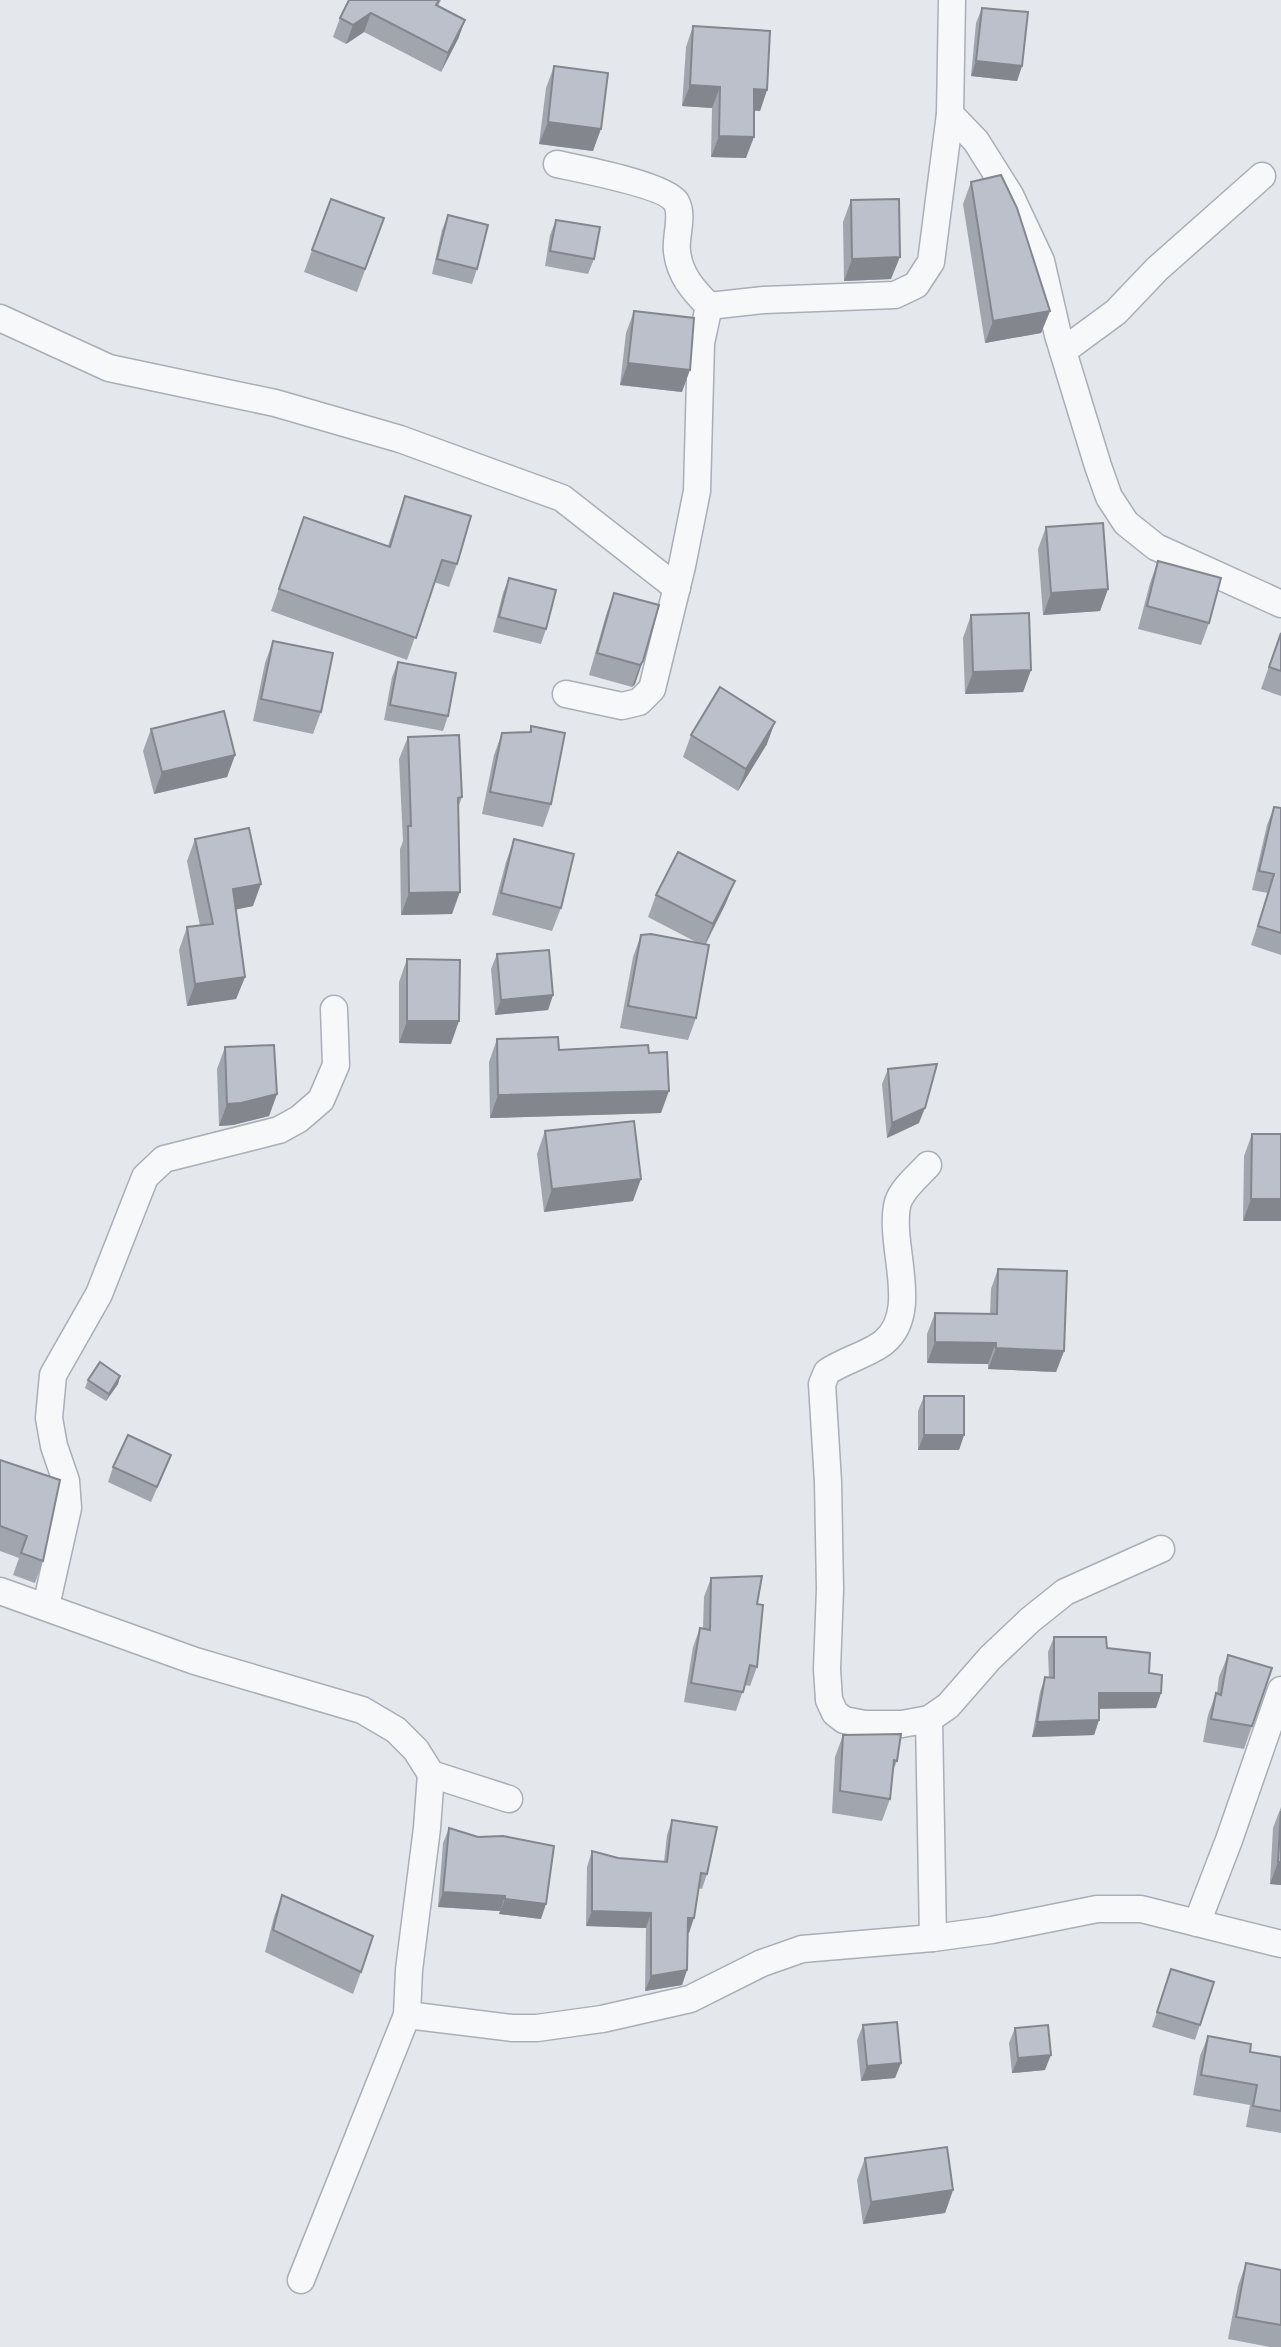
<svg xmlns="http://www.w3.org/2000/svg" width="1281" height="2347" viewBox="0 0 1281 2347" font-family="'Asap Condensed',sans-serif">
	<rect width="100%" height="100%" fill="#e4e7ec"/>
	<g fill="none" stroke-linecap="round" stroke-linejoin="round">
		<!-- street casing -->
		<g stroke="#a9aeb7" stroke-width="29">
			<g id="street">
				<polyline points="952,0 950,114 976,141 1010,195 1041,261 1058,335 1098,466 1109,497 1126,523 1156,547 1281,604"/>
				<path d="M557 164C580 169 665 185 676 202 684 215 675 237 677 251 679 274 693 290 709 306"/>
				<polyline points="0,318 109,368 275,403 400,439 562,498 677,588"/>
				<polyline points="1063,351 1116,312 1157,269 1262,176"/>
				<polyline points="566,694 622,706 639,702 652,689 682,566 697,491 701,343 709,306 764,300 895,295 916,285 931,262 950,114"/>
				<path d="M928 1165C918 1176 903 1188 898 1202 887 1243 922 1311 884 1342 870 1354 844 1360 827 1372L822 1384 828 1482 830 1589 827 1669 829 1700 835 1713 844 1720 865 1724H902L929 1719 948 1706 990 1658 1030 1620 1065 1592 1161 1549"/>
				<polyline points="0,1591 195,1661 362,1710 396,1730 416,1750 431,1774 427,1828 409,1970 407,2015 301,2280"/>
				<polyline points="46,1606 68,1508 66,1481 54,1446 49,1418 53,1375 99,1294 145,1177 164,1159 279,1130 299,1119 321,1100 336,1065 334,1009"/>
				<polyline points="1281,1690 1229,1840 1197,1923 1281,1944"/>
				<polyline points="929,1719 933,1938"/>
				<polyline points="431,1774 509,1799"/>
				<polyline points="407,2015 512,2028 537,2028 602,2019 690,1999 762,1963 802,1949 933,1938 992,1930 1097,1909 1141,1909 1197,1923"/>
			</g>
		</g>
		<!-- street -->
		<use href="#street" stroke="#f7f8fa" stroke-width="26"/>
	</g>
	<!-- wall -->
	<g fill="#a1a5ae">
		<polygon points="349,0 441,0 438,6 465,20 458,39 441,72 364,32 346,44 333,37 340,18"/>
		<polygon points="982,8 1022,66 1017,81 971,76 976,23"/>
		<polygon points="693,26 767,90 760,111 754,110 746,158 711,157 712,108 682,106 686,47"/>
		<polygon points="554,66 593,151 539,144 546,88"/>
		<polygon points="971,182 1050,311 1041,333 985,343 963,204"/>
		<polygon points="331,199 384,218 357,292 304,272"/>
		<polygon points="851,200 891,279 844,281 843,222"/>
		<polygon points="448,215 477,269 472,284 432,274 442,230"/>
		<polygon points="556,220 594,259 588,274 545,266 550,235"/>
		<polygon points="634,311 682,392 620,385 626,333"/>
		<polygon points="405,496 457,564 449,587 434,582 407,660 271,611 304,517 388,546 397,518"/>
		<polygon points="1046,527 1108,589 1100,611 1043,615 1038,549"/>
		<polygon points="1158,561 1209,623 1201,645 1138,629 1150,583"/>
		<polygon points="509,578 546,629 541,644 493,632 503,593"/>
		<polygon points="614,593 659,605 635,684 632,687 589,675 606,615"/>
		<polygon points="971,615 1031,670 1023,692 965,694 963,638"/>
		<polygon points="1281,632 1281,696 1261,689"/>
		<polygon points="273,641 321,712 313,734 253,721 265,663"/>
		<polygon points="398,662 448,716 443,731 384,720 392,677"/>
		<polygon points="531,726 551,804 543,827 482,814 494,755 502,733 529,732"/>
		<polygon points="151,729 235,755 227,777 154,794 143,751"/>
		<polygon points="691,735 767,744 738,791 683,757"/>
		<polygon points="408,737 462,797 458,808 452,914 401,915 400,849 403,841 399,759"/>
		<polygon points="1274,807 1281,808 1281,955 1251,945 1268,893 1252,890 1267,825"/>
		<polygon points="195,839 253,906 235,909 245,977 236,999 187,1006 179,950 187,927 200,926 187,861"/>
		<polygon points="514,839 561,908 552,931 492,915 506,862"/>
		<polygon points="656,895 726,903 706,944 696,1018 688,1040 620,1028 633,957 641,935 696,942 648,917"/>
		<polygon points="497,954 553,995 548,1010 495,1015 491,969"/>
		<polygon points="407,959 451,1044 399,1043 399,982"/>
		<polygon points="497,1039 559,1050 649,1053 661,1113 490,1118 489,1062"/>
		<polygon points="225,1047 277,1094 269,1116 233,1125 219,1126 217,1069"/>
		<polygon points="888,1069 919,1123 887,1138 882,1084"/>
		<polygon points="545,1131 633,1201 544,1212 537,1154"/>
		<polygon points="1252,1134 1281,1134 1243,1221 1244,1156"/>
		<polygon points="998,1269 1064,1351 1056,1372 988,1369 988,1364 927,1363 927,1334 935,1313 990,1314 991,1289"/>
		<polygon points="120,1376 118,1384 106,1401 85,1388 88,1380"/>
		<polygon points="924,1396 964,1435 959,1450 918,1450 918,1411"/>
		<polygon points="0,1460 43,1561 35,1583 13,1575 19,1558 0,1551"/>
		<polygon points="113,1467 165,1470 151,1502 108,1482"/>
		<polygon points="711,1578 757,1604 757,1667 750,1686 745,1685 736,1711 684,1702 693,1647 700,1628 703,1628 704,1597"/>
		<polygon points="1054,1637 1107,1648 1149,1673 1161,1693 1156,1708 1099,1708 1099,1720 1094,1735 1032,1737 1040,1692 1045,1677 1049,1678 1048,1652"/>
		<polygon points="1228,1655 1252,1726 1244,1749 1203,1742 1208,1715 1216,1693 1217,1693 1219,1677"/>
		<polygon points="843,1735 897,1761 892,1773 890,1799 882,1821 832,1813 835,1757"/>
		<polygon points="1281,1807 1281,1885 1270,1884 1273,1828"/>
		<polygon points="672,1820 707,1874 702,1889 698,1888 689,1933 688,1933 687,1970 682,1985 645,1991 646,1928 586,1926 587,1867 592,1851 618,1858 664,1862 667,1835"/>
		<polygon points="449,1828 541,1919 499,1914 500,1911 438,1907 443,1843"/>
		<polygon points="282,1895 361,1972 353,1994 265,1952 274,1917"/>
		<polygon points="1171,1969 1200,2025 1195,2040 1152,2027"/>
		<polygon points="863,2025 901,2063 895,2078 861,2081 857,2040"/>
		<polygon points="1015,2028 1045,2070 1012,2073 1009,2043"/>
		<polygon points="1208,2036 1250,2052 1281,2057 1281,2133 1246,2127 1250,2105 1193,2095 1200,2056"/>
		<polygon points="865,2158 953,2190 945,2213 863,2224 857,2180"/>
		<polygon points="1246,2263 1281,2270 1281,2347 1270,2347 1228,2339 1238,2286"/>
	</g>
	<!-- shaded-wall -->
	<g fill="#83868d">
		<polygon points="371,13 364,32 346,44 353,25"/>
		<polygon points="465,20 458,39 441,72 448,53"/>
		<polygon points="976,61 1022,66 1017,81 971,76"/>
		<polygon points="690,85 720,87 712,108 682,106"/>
		<polygon points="754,89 767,90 760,111 747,110"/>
		<polygon points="548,122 601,129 593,151 539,144"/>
		<polygon points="719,136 754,137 746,158 711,157"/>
		<polygon points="900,257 891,279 844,281 852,259"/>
		<polygon points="1050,311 1041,333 985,343 993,321"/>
		<polygon points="628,363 690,370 682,392 620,385"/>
		<polygon points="1108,589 1100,611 1043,615 1051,593"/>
		<polygon points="643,661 635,684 632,687 640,665"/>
		<polygon points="1031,670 1023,692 965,694 973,672"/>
		<polygon points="775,722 767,744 738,791 746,769"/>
		<polygon points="235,755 227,777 154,794 162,772"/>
		<polygon points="735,881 726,903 704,946 713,924"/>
		<polygon points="261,884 253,906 225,912 233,889"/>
		<polygon points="460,892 452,914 401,915 409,893"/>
		<polygon points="245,977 236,999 187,1006 195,984"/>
		<polygon points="553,995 548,1010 495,1015 501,1000"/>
		<polygon points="407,1021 459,1021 451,1044 399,1043"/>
		<polygon points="669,1091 661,1113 490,1118 498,1095"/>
		<polygon points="277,1094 269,1116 233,1125 219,1126 227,1104"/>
		<polygon points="925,1108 919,1123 887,1138 892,1123"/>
		<polygon points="641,1179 633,1201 544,1212 552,1189"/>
		<polygon points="1251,1199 1281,1199 1281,1221 1243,1221"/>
		<polygon points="935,1342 996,1343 988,1364 927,1363"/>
		<polygon points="996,1348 1064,1351 1056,1372 988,1369"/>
		<polygon points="120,1376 118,1384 106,1401 109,1394"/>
		<polygon points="924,1435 964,1435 959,1450 918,1450"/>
		<polygon points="1099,1693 1161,1693 1156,1708 1093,1709"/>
		<polygon points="1099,1720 1094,1735 1032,1737 1037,1722"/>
		<polygon points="1278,1862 1281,1862 1281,1885 1270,1884"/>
		<polygon points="443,1892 505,1896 500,1911 438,1907"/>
		<polygon points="505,1899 546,1904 541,1919 499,1914"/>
		<polygon points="592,1911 651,1913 646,1928 586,1926"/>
		<polygon points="688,1918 694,1918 689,1933 682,1933"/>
		<polygon points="687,1970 682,1985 645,1991 651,1976"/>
		<polygon points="1051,2055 1045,2070 1012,2073 1018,2058"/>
		<polygon points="901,2063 895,2078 861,2081 867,2066"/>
		<polygon points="953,2190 945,2213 863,2224 871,2202"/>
	</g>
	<!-- building -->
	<g fill="#bbc0ca" stroke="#83868d" stroke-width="2">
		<polygon points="349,0 439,0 436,5 465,20 448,53 371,13 353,25 340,18"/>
		<polygon points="982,8 1028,12 1022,66 976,61"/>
		<polygon points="693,26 770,31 767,90 754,89 754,137 719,136 720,87 690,85"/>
		<polygon points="554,66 608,73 601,129 548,122"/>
		<polygon points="1001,175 1017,208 1050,311 993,321 971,182"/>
		<polygon points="331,199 384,218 365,269 312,250"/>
		<polygon points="899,199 900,257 852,259 851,200"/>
		<polygon points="448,215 488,225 477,269 437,259"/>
		<polygon points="556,220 600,227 594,259 550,251"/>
		<polygon points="634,311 694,318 690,370 628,363"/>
		<polygon points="405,496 471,516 457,564 442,560 416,638 279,589 304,517 390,547"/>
		<polygon points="1103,523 1108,589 1051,593 1046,527"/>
		<polygon points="1158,561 1221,578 1209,623 1147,606"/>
		<polygon points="509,578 556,590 546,629 499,617"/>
		<polygon points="614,593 659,605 643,661 640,665 597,653"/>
		<polygon points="1029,613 1031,670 973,672 971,615"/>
		<polygon points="1281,633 1281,671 1269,667"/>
		<polygon points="273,641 333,653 321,712 261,699"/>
		<polygon points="398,662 456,673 448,716 390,705"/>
		<polygon points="720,687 775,722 746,769 691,735"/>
		<polygon points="224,711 235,755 162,772 151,729"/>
		<polygon points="531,726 565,733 551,804 490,792 502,733 531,732"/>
		<polygon points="459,735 462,797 458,798 460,892 409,893 408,826 411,826 408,737"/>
		<polygon points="1274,807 1281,808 1281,933 1258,926 1274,874 1259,871"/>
		<polygon points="249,828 261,884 233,889 245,977 195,984 187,927 213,924 195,839"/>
		<polygon points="514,839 574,854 561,908 501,893"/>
		<polygon points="678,852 735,881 713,924 656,895"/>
		<polygon points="651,934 709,945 696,1018 628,1006 641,935"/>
		<polygon points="549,950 553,995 501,1000 497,954"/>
		<polygon points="407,959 460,960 459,1021 407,1021"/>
		<polygon points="558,1037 559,1050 648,1045 649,1053 667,1052 669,1091 498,1095 497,1039"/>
		<polygon points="274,1045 277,1094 241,1103 227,1104 225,1047"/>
		<polygon points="937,1064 925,1108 892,1123 888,1069"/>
		<polygon points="634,1121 641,1179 552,1189 545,1131"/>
		<polygon points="1252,1134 1281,1134 1281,1199 1251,1199"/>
		<polygon points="998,1269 1067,1271 1064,1351 996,1348 996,1343 935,1342 935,1313 997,1314"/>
		<polygon points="100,1362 120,1376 109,1394 88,1380"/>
		<rect x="924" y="1396" width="40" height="39"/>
		<polygon points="128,1435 171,1455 157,1487 113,1467"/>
		<polygon points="0,1460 60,1480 43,1561 21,1553 27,1536 0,1526"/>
		<polygon points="762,1576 757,1604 763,1605 757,1667 750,1665 743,1692 691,1683 700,1628 710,1630 711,1578"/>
		<polygon points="1054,1637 1106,1637 1107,1648 1150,1653 1149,1673 1162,1675 1161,1693 1099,1693 1099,1720 1037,1722 1045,1677 1054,1678"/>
		<polygon points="1228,1655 1272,1668 1252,1726 1211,1719 1216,1693 1221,1695"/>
		<polygon points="901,1734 897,1761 894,1760 890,1799 840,1791 843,1735"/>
		<polygon points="1281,1811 1281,1862 1278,1862"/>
		<polygon points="672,1820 717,1827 707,1874 701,1873 694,1918 688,1918 687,1970 651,1976 651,1913 592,1911 592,1851 618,1858 667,1862"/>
		<polygon points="449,1828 478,1837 503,1836 554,1846 546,1904 505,1899 505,1896 443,1892"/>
		<polygon points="282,1895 373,1936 361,1972 273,1930"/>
		<polygon points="1171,1969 1214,1982 1200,2025 1157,2012"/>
		<polygon points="897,2022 901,2063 867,2066 863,2025"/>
		<polygon points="1048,2025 1051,2055 1018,2058 1015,2028"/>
		<polygon points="1208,2036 1251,2044 1250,2052 1281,2057 1281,2111 1253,2106 1257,2085 1201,2075"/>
		<polygon points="947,2147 953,2190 871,2202 865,2158"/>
		<polygon points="1246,2263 1281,2270 1281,2325 1236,2317"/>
	</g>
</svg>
